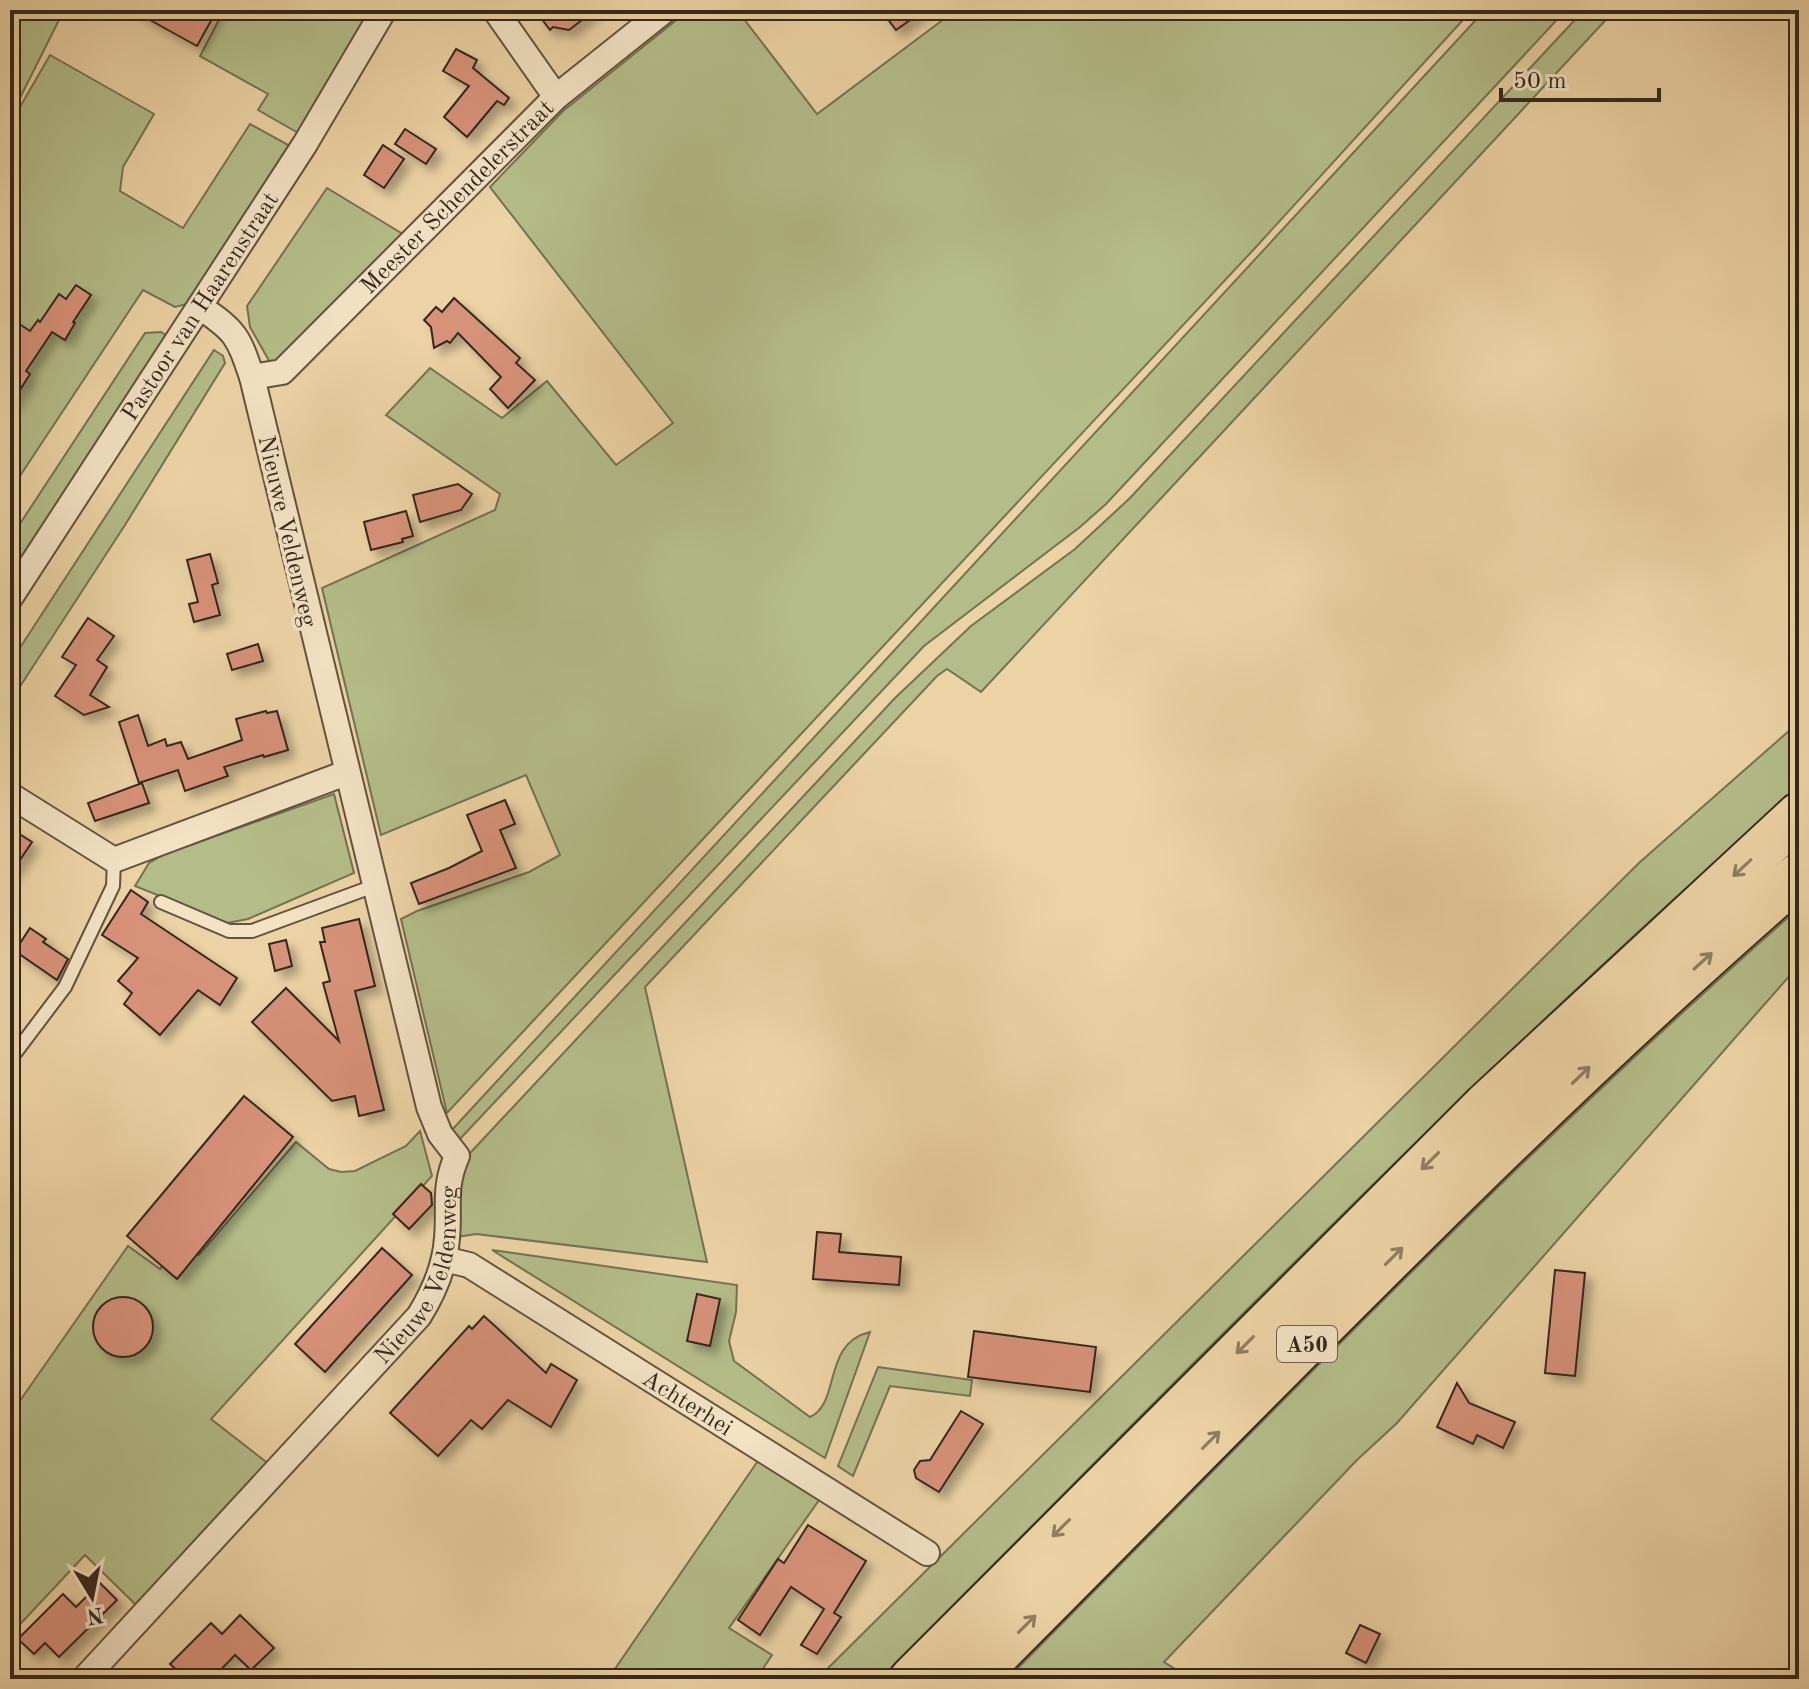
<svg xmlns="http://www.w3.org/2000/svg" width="1809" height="1689" viewBox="0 0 1809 1689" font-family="'Old Standard TT',serif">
	<defs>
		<filter id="shadow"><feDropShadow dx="7" dy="7" stdDeviation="4" flood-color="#0004"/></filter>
	</defs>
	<rect width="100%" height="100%" fill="#ecd3a5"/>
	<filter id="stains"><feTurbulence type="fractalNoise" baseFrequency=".0025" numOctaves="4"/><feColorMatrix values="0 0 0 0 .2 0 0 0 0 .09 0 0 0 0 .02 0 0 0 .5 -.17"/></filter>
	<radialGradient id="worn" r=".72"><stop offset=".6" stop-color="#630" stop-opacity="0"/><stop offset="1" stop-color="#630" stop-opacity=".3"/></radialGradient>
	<!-- green -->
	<g fill="#b4bd89" stroke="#747254" stroke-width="2">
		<polygon points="10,10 64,10 20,98 10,93"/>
		<polygon points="224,10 373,10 300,134 258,110 268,94 200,56"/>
		<polygon points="689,10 737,10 817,114 956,10 1472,10 1256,247 447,1113 401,919 417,911 529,872 560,855 526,775 381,835 322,588 495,510 500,494 386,415 430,368 502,418 547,381 616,465 673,423 490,187 563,111"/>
		<polygon points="1485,10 1566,10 1106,504 1080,527 924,646 459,1140 450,1132"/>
		<polygon points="1584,10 1615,10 981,692 947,669 937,676 645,987 707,1262 476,1234 457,1237 461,1165 472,1151 895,698 971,626 1075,549 1130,498"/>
		<polygon points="50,55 154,114 123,167 120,191 183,228 250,124 292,147 191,303 175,307 143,290 10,491 10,102 20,107"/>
		<polygon points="327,188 406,236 272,366 250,327 247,306"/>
		<polygon points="161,332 169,337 10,573 10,539 145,333"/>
		<polygon points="214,350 223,356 225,363 125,525 10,702 10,663"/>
		<path d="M1799 722V788C1477 1068 1181 1377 880 1679H817L1640 862Z"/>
		<polygon points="334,794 354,873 248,919 227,923 135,886 149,863 165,854"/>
		<path d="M1799 908V965L1397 1423 1357 1460 1164 1662 1191 1679H1007C1267 1418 1522 1151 1799 908Z"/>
		<polygon points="420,1131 432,1176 211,1419 270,1465 138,1607 85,1555 10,1635 10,1415 128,1246 160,1269 178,1244 199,1255 296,1142 329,1169 341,1172 355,1171 406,1146"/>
		<path d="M492 1250 737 1285 736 1312 729 1341 734 1361 810 1417C841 1403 822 1343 870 1332L825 1458Z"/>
		<polygon points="878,1367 972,1380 970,1396 890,1386 853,1476 838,1466"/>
		<polygon points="762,1455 824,1493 729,1628 772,1655 756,1679 608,1679"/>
	</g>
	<!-- building -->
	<g fill="#d7927a" stroke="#35271e" stroke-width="2" filter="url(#shadow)">
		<polygon points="132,10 217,10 197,46"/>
		<polygon points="535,10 595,10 569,30 553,27 550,30"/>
		<polygon points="881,10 924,10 896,30"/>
		<polygon points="456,49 477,60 473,68 509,98 504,105 497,101 467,137 444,117 469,86 443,71"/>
		<polygon points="405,129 436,149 426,164 395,144"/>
		<polygon points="383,145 404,159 384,188 364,175"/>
		<polygon points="76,285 91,295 73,322 75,323 65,340 52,332 26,371 30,374 10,406 10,318 30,331 38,320 40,322 59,294 66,299"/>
		<polygon points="454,298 520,358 516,363 535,380 508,408 490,389 501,377 458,333 450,343 447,341 434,348 431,327 424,320 436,307 442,312"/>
		<polygon points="458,484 472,494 461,510 420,522 413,495"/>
		<polygon points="406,511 413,536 402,539 403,542 371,550 364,522"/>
		<polygon points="210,554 218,583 212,585 220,615 194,622 189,604 198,602 187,560"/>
		<polygon points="88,618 114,636 97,660 107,667 90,695 109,707 84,715 55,696 76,665 62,657"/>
		<polygon points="258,644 263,661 232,670 227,654"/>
		<polygon points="266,711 267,713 277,711 288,750 264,757 263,755 224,767 228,776 185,791 178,770 139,783 119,722 138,715 148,746 165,739 167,746 181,742 188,759 242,740 236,719"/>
		<polygon points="142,783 149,803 95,821 88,803"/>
		<polygon points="505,800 515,824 500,830 516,868 419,904 411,883 449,868 482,851 467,815"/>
		<polygon points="10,828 32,842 10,875"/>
		<polygon points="131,890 148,902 141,914 237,978 220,1005 198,990 160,1035 124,1004 132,993 118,981 138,958 102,935"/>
		<polygon points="359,919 375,986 355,991 384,1110 359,1116 355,1096 332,1101 252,1022 286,988 339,1041 323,983 330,981 320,942 325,942 322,928"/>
		<polygon points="30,928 46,939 43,942 68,959 57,980 15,951"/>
		<polygon points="286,940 292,966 275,971 269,944"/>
		<polygon points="244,1096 293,1137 177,1279 127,1236"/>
		<polygon points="421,1184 431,1193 432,1205 409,1229 393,1214"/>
		<polygon points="817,1232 841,1234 839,1252 901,1257 899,1285 813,1279"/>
		<polygon points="382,1248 412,1275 325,1372 295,1344"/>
		<polygon points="1555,1270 1585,1273 1575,1376 1545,1373"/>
		<polygon points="697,1294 720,1299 710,1346 687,1341"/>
		<circle cx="123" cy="1327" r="30"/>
		<polygon points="484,1316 546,1373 551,1364 577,1380 551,1427 508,1400 482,1429 471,1420 438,1456 390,1413 469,1326 472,1329"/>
		<polygon points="974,1331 1096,1347 1090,1392 968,1377"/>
		<polygon points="1457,1383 1469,1403 1515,1422 1503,1448 1477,1435 1473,1444 1437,1427"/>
		<polygon points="961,1411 983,1424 939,1492 916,1478 914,1470 920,1461 930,1460"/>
		<polygon points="808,1525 866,1561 834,1613 841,1617 817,1654 801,1645 824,1609 791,1587 760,1635 738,1620 778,1559 784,1563"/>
		<polygon points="100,1583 117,1600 59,1657 45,1643 34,1654 18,1639 63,1594 76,1607"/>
		<polygon points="240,1615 274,1648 251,1670 235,1655 212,1679 186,1679 170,1664 211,1623 222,1634"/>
		<polygon points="1360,1625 1380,1634 1366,1663 1346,1653"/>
	</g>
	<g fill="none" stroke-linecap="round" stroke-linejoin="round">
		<!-- lane casing -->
		<g stroke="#635240" stroke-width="16">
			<g id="lane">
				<polyline points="161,902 229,931 252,931 374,886"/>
				<polyline points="10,1060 65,987 113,886 114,860"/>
			</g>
		</g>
		<!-- street casing -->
		<g stroke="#635240" stroke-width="28">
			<g id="street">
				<polyline points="495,10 556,97"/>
				<path id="s1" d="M252 377 282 372 556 97 665 10"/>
				<path id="s2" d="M10 598 305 144 384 10"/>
				<polyline points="10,795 114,860 346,773"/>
				<path id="s3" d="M444 1259 469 1265 927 1553"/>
				<path id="s4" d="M84 1679 419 1316C434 1292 445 1266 447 1238 450 1205 443 1188 457 1156L440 1134 429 1107 252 377C238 336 236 331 200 307"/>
			</g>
		</g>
		<!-- highway casing -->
		<g stroke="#35271e" stroke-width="48">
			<g id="highway">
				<polyline points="912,1679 1485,1106 1799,815"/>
				<path d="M972 1679C1244 1408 1509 1127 1799 875"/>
			</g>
		</g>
		<!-- lane -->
		<use href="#lane" stroke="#f3e2c4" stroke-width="12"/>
		<!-- street -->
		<use href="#street" stroke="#f3e2c4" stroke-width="24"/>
		<!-- highway -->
		<use href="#highway" stroke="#ecd3a5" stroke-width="44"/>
	</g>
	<!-- one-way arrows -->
	<defs><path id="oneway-shaft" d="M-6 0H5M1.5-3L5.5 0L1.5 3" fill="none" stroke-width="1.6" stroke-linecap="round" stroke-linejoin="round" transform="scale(2)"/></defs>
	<g stroke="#907d62">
		<use href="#oneway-shaft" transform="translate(1742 868) rotate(137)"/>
		<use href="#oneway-shaft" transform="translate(1703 961) rotate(-42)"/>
		<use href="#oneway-shaft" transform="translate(1581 1075) rotate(-44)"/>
		<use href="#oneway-shaft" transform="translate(1430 1161) rotate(135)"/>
		<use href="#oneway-shaft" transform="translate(1394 1256) rotate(-45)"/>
		<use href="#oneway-shaft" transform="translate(1245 1345) rotate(135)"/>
		<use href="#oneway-shaft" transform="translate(1211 1440) rotate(-45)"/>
		<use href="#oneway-shaft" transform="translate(1061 1528) rotate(135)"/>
		<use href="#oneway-shaft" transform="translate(1027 1624) rotate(-45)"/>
	</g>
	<g text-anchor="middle" stroke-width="7" stroke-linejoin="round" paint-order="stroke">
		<!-- shield labels -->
		<rect fill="#f3e2c4" stroke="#6e5f50" stroke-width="2" x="1277" y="1326" width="60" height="36" rx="6"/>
		<g font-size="22" font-weight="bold" fill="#35271e">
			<text x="1307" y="1352">A50</text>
		</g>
		<!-- street labels -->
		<g font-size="24" fill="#35271e" stroke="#f3e2c4">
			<text dy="8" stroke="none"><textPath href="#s1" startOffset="278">Meester Schendelerstraat</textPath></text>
			<text dy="8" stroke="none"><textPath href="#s2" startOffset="348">Pastoor van Haarenstraat</textPath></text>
			<text transform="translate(288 531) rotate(77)" y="8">Nieuwe Veldenweg</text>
			<text dy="8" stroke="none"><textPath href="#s4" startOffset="532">Nieuwe Veldenweg</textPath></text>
			<text dy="8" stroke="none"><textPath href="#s3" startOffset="284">Achterhei</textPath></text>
		</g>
	</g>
	<!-- margin -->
	<rect width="1809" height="1689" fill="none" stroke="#ecd3a5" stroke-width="40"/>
	<rect x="12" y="12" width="1785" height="1665" fill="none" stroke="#35271e" stroke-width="4"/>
	<rect x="20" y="20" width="1769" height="1649" fill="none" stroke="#35271e" stroke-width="2"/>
	<!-- north arrow -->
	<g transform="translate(92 1597) rotate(170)" stroke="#f3e2c4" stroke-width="6" paint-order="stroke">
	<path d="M0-6L14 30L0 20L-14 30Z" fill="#35271e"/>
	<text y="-12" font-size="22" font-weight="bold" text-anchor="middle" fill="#35271e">N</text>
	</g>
	<!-- scale -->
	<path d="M1501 88v12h158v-12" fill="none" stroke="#35271e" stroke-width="4"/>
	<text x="1513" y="88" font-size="24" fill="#35271e" stroke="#f3e2c4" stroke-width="6" paint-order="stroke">50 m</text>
	<rect width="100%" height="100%" filter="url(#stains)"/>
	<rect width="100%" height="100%" fill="url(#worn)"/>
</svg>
